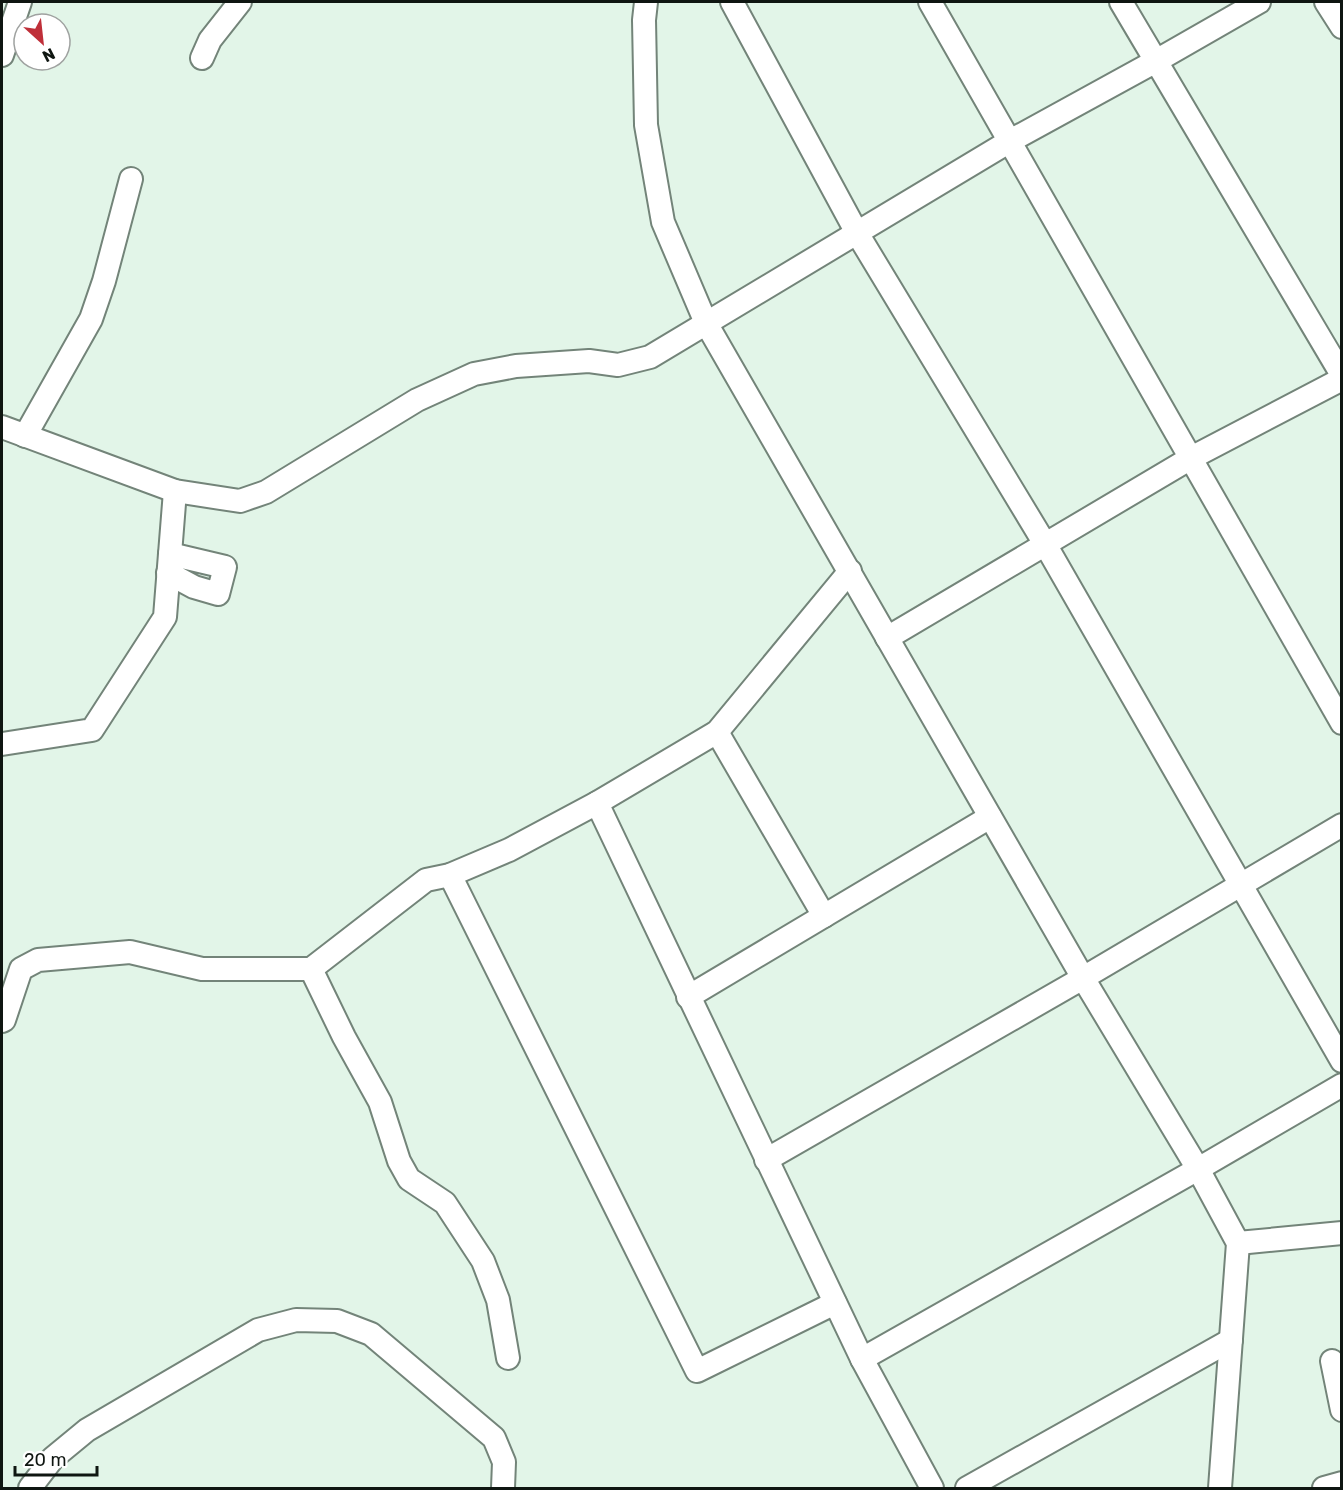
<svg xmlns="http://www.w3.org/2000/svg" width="1343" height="1490" viewBox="0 0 1343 1490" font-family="Rubik,sans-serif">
	<rect width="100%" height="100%" fill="#e2f5e8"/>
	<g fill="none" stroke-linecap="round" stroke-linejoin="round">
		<!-- street casing -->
		<g stroke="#738479" stroke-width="26">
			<g id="street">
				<polyline points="646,2 644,20 646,125 663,222 706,323 1083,978 1198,1169 1238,1243 1220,1488"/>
				<polyline points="732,2 857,233 1045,544 1342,1061"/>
				<polyline points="930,2 1342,723"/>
				<polyline points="1121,2 1342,375"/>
				<polyline points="1326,2 1342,27"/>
				<polyline points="2,55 20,2"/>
				<polyline points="202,58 210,40 240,2"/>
				<polyline points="2,427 175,491 240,501 266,492 417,400 474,374 516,366 589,361 618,365 650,357 1010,141 1156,61 1259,2"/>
				<polyline points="25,436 91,319 104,281 131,179"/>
				<polyline points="168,573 194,587 218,594 225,567 170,554"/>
				<polyline points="887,638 1191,458 1342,379"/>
				<polyline points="717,732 824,916"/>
				<polyline points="2,744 92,730 165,617 175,491"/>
				<polyline points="597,803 862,1359 932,1488"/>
				<polyline points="450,875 697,1371 835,1303"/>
				<polyline points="311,969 344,1037 380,1102 399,1161 409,1179 445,1203 483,1261 498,1300 508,1358"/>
				<polyline points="688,997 990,817"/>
				<polyline points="2,1021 4,1020 21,969 38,960 130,952 202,969 311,969 426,880 450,875 509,850 597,803 717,732 850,571"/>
				<polyline points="766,1160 1083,978 1342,825"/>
				<polyline points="1238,1243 1342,1233"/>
				<polyline points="862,1359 1198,1169 1342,1085"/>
				<polyline points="1332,1361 1342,1410"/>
				<polyline points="30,1488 53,1458 87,1430 258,1330 296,1320 337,1321 371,1334 494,1438 504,1462 503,1488"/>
				<polyline points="967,1488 1231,1340"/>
				<polyline points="1324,1488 1342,1483"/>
			</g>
		</g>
		<!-- street -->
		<use href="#street" stroke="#fff" stroke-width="22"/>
	</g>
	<!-- border -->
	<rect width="1343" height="1490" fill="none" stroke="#0f1611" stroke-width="6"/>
	<!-- north arrow -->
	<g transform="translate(42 42) rotate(153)"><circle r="28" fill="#ffffff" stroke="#9fa2a0" stroke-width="1.5"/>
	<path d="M0-4.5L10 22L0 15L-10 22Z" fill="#bf2f39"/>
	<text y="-9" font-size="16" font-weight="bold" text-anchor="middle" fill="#0f1611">N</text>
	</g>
	<!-- scale -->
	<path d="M15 1466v9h82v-9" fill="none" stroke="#0f1611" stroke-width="3"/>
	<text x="24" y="1466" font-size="18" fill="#0f1611" stroke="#ffffff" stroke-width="4.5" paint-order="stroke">20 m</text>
</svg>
